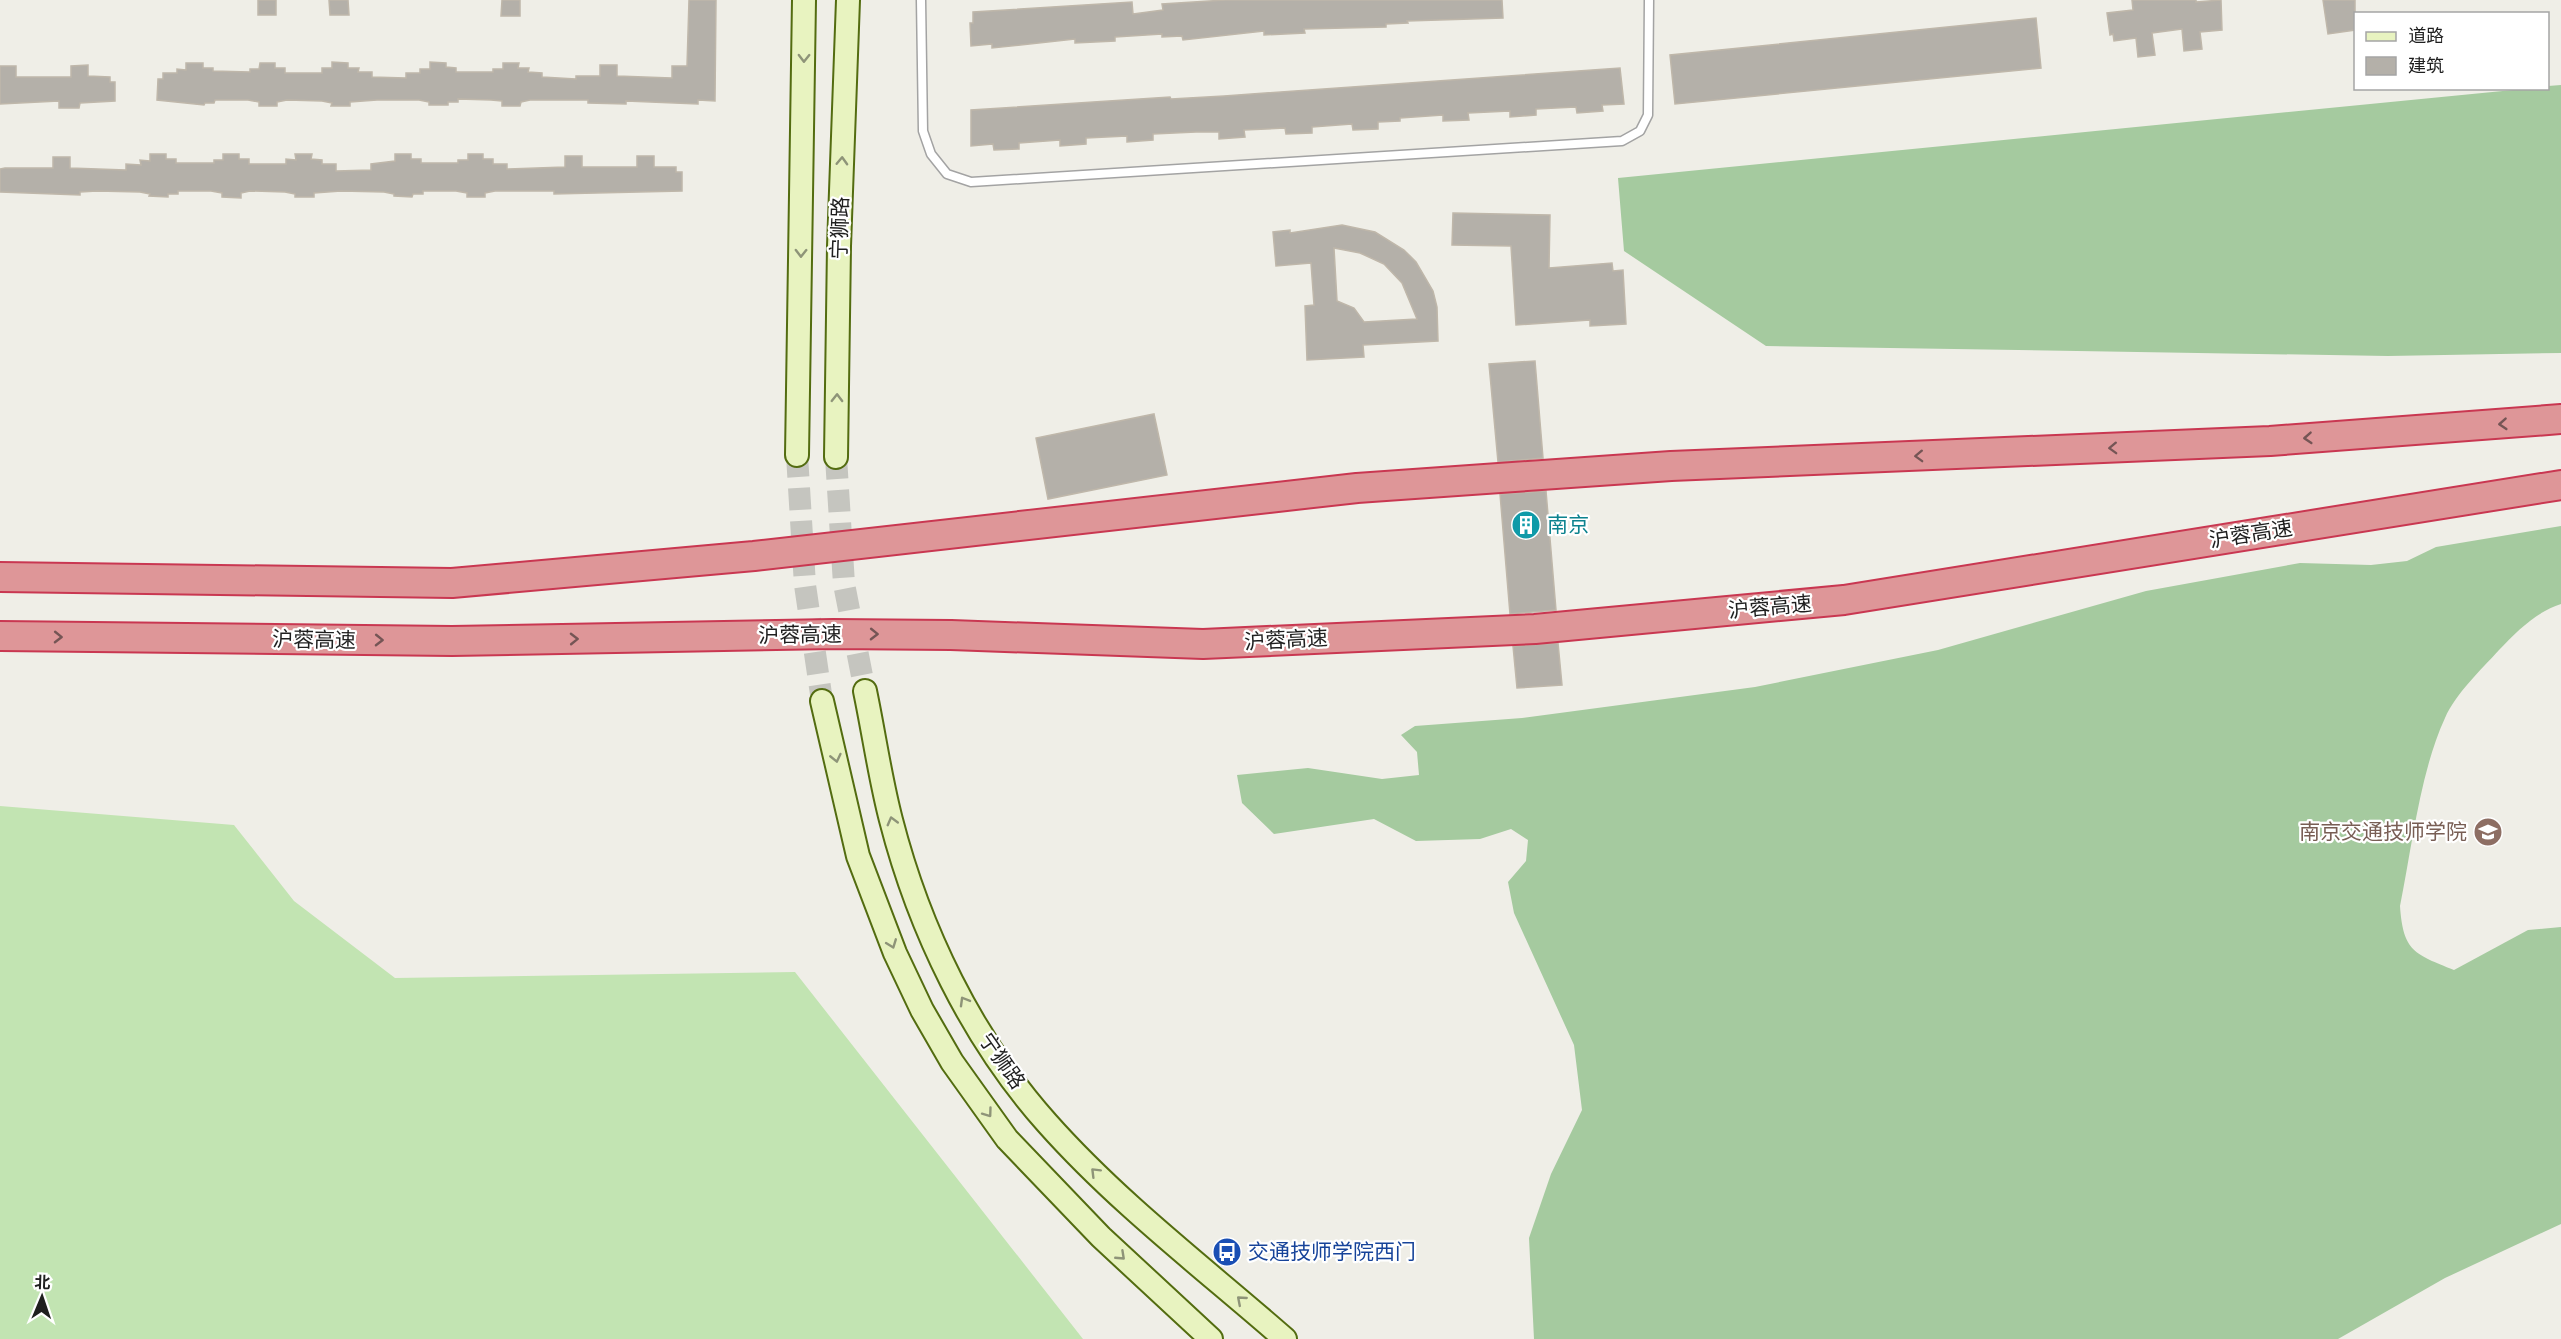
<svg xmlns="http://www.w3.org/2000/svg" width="2561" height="1339" viewBox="0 0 2561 1339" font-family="Rubik,'Noto Sans SC',sans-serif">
	<rect width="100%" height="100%" fill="#efeee7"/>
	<!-- grass -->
	<polygon fill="#c2e4b2" points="0,806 234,825 294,901 395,978 795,972 1083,1339 0,1339"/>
	<!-- forest -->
	<g fill="#a5ca9f">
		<polygon points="2561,85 2561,353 2388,356 1766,346 1624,251 1618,178 2523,89 2548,88 2548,86"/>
		<path d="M2561 526V604C2536 612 2517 631 2499 650 2481 670 2456 693 2445 718 2420 772 2412 847 2400 906 2403 952 2415 954 2454 970L2528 930 2561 927V1224L2445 1278 2338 1339H1534L1529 1238 1551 1174 1582 1110 1574 1045 1514 913 1508 882 1526 861 1528 840 1511 829 1480 839 1416 841 1374 819 1274 834 1242 803 1237 775 1308 768 1382 779 1419 775 1417 752 1401 735 1415 726 1522 718 1755 687 1938 650 2146 591 2300 563 2371 565 2407 561 2436 547Z"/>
	</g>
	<!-- building -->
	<g fill="#b4b0a9" stroke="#bfb7aa" stroke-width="1.5" fill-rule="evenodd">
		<rect x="258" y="0" width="18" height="15"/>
		<polygon points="329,0 348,0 349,15 330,15"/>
		<polygon points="502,0 520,0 520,16 501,16"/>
		<polygon points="689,0 716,0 715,101 698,100 698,104 626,101 626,104 588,103 588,100 530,100 521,102 520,106 502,106 502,101 491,100 458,99 458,102 448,102 448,105 429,105 429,102 419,100 377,100 350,102 350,106 331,106 332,103 322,101 287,100 277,102 277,106 259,106 259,102 248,100 215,100 214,103 205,103 204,105 157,100 158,79 163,79 163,73 177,73 177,69 186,70 186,63 203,63 203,68 213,68 213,71 250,72 250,69 259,69 260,63 275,63 275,68 285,68 285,73 322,73 322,68 332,68 332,62 348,63 348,68 359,68 358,72 372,72 372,77 406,78 406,73 420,73 420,69 430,69 430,62 446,63 446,67 456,68 456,72 493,72 493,69 503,69 503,63 519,63 518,68 529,68 528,72 542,73 542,77 576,79 576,76 600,76 600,65 617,65 617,76 672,78 672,66 687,66"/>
		<polygon points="1225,0 1502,0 1503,18 1407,21 1408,23 1386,24 1386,27 1304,29 1305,33 1264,35 1264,31 1183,40 1182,36 1162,37 1162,34 1115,37 1115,41 1075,43 1075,39 992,48 992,44 971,46 970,23 973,23 973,12 1132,2 1133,14 1163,10 1162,4"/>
		<polygon points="2132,0 2196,0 2196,2 2221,0 2222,30 2200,32 2202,49 2184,51 2182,29 2152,33 2155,55 2138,57 2136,38 2114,41 2113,34 2110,35 2107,13 2133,10"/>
		<polygon points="2323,0 2355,0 2355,30 2328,34"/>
		<polygon points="2036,18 2041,68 1675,104 1670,55"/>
		<polygon points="88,65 88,76 110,77 110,82 115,82 115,101 80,103 79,108 59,108 59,101 0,104 0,66 16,66 16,77 71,77 71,66"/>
		<polygon points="1620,68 1624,104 1602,105 1603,111 1577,113 1576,107 1536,109 1536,115 1510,117 1510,111 1468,113 1469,120 1443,121 1443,115 1400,118 1400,121 1378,122 1378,129 1353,130 1352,124 1312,127 1312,133 1286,134 1285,128 1244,130 1245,137 1219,139 1219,132 1196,132 1153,134 1153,140 1127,142 1127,136 1086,138 1086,144 1060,146 1060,140 1019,143 1019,149 994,150 993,144 971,146 971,110 1170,97 1171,99 1224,96"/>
		<polygon points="150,154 166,154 166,159 176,159 176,163 214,163 214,160 223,160 223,154 239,154 239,159 249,159 249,164 286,164 286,159 296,160 295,154 312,154 311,159 322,160 322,164 336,164 336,171 371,170 371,164 395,161 395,154 411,154 411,159 421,159 421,163 458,163 458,160 468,160 468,154 483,154 483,159 493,159 493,164 507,164 507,169 565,167 565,156 582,156 582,167 637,167 637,156 654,156 654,167 676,167 676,172 682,172 682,191 554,194 554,191 495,191 485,193 485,197 467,197 467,193 456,191 423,191 423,194 413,194 412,197 394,196 394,194 384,192 341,191 314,193 314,197 295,197 295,194 285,192 250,191 241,193 241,198 222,197 222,193 211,191 178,191 178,194 168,194 168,197 149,196 150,194 140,192 97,191 80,192 80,195 0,192 0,169 5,168 53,168 53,157 70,157 70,168 126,170 126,164 141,165 140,160 150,161"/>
		<polygon points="1453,213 1550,215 1549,268 1612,263 1613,271 1623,270 1626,324 1590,326 1590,320 1516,325 1511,246 1452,245"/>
		<path d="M1342 225 1375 232 1404 250 1416 262 1433 291 1437 307 1438 341 1363 345 1364 357 1307 360 1305 306 1314 305 1311 263 1276 266 1273 232 1290 230V233ZM1334 248 1360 253 1384 264 1402 283 1417 319 1364 322 1354 308 1337 301Z"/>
		<polygon points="1535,361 1543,458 1498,462 1489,364"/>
		<polygon points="1154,414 1167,475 1048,499 1036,438"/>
		<polygon points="1546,491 1556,610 1510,614 1500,494"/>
		<polygon points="1558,643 1562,685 1517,688 1513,646"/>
	</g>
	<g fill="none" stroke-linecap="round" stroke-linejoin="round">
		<!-- secondary-tunnel -->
		<g stroke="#c5c5bf" stroke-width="22" stroke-dasharray="22 11" stroke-linecap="butt">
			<polyline points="797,455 805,585 822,701"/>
			<polyline points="836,457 844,584 865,691"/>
		</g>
		<!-- lane casing -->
		<g stroke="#a3a3a3" stroke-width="11">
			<polyline id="lane" points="921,0 923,131 931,154 947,174 971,182 1622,141 1640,131 1648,115 1649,0"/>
		</g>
		<!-- secondary casing -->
		<g stroke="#536c10" stroke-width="26">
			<g id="secondary">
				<polyline points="797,455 804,0"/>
				<polyline points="836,457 839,246 848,0"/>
				<path d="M865 691C874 734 880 778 891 820 919 929 972 1039 1047 1123 1118 1203 1205 1269 1285 1339"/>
				<polyline points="822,701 858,856 895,953 922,1010 952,1062 1007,1139 1101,1237 1211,1339"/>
			</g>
		</g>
		<!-- highway casing -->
		<g stroke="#c93751" stroke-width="32">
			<g id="highway">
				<polyline points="0,577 452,583 754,556 1357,488 1671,466 2270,441 2561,419"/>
				<polyline points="0,636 452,641 833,634 951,635 1203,644 1535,629 1844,600 2561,485"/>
			</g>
		</g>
		<!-- lane -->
		<use href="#lane" stroke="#fff" stroke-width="8"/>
		<!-- secondary -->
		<use href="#secondary" stroke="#e8f3c0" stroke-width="22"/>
		<!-- highway -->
		<use href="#highway" stroke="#de9698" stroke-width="28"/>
	</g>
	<!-- one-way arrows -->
	<defs><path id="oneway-chevron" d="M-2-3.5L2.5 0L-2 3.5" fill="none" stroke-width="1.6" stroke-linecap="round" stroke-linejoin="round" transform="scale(1.5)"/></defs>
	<g stroke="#8e9478">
		<use href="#oneway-chevron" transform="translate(804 58) rotate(91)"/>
		<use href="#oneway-chevron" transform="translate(842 161) rotate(-88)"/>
		<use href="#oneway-chevron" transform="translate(801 253) rotate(91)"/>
		<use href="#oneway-chevron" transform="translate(837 398) rotate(-89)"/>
		<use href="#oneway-chevron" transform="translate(836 758) rotate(77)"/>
		<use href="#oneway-chevron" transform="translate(892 821) rotate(-105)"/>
		<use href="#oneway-chevron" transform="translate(892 944) rotate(69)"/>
		<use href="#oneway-chevron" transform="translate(964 1001) rotate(-120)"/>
		<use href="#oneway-chevron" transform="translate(988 1113) rotate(54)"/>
		<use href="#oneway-chevron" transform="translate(1095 1172) rotate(-135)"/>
		<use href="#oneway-chevron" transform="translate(1121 1256) rotate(43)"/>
		<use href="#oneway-chevron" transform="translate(1241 1300) rotate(-139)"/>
	</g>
	<g stroke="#755555">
		<use href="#oneway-chevron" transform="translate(2503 424) rotate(176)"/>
		<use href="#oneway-chevron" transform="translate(2308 438) rotate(176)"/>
		<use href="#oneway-chevron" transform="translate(2113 448) rotate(178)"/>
		<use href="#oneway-chevron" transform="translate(1919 456) rotate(178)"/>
		<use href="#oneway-chevron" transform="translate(874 634) rotate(1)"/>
		<use href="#oneway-chevron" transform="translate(58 637) rotate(1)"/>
		<use href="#oneway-chevron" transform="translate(574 639) rotate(-1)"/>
		<use href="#oneway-chevron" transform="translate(379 640) rotate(1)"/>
	</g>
	<!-- icons -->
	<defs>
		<g id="building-disc" transform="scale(1.5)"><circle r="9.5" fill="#0f9aa8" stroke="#fff"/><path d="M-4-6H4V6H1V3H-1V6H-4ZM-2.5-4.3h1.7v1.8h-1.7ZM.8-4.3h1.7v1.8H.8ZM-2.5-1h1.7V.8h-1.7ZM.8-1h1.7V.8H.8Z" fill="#fff"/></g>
		<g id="university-disc" transform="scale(1.5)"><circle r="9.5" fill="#8d6e63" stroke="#fff"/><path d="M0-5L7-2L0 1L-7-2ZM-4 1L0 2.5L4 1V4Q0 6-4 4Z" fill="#fff"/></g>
		<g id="bus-disc" transform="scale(1.5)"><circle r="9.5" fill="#1a4fb4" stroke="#fff"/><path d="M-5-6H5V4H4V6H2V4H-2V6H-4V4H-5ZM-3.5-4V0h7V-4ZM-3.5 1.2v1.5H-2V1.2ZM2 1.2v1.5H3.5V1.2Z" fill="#fff"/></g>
	</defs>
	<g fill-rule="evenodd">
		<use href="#building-disc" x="1526" y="525"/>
		<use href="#university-disc" x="2488" y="832"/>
		<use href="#bus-disc" x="1227" y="1252"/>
	</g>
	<g text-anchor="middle" stroke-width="4.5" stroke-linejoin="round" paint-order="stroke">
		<!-- street labels -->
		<g font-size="21" fill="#1f1f1f" stroke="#fff">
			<text transform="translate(840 228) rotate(-88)" y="7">宁狮路</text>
			<text transform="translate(2251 534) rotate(-9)" y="7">沪蓉高速</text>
			<text transform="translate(1770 607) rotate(-5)" y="7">沪蓉高速</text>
			<text transform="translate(800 635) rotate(-1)" y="7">沪蓉高速</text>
			<text transform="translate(314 640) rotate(1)" y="7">沪蓉高速</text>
			<text transform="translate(1286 640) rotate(-3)" y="7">沪蓉高速</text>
			<text transform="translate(1002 1061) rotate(55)" y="7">宁狮路</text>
		</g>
		<!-- culture labels -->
		<g font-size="21" fill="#0d838f" stroke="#fff" text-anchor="start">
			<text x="1547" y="532">南京</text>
		</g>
		<!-- education labels -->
		<g font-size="21" fill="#785e54" stroke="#fff" text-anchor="end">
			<text x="2467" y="839">南京交通技师学院</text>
		</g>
		<!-- transit labels -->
		<g font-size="21" fill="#164399" stroke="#fff" text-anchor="start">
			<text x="1248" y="1259">交通技师学院西门</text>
		</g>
	</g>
	<!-- legend -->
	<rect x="2354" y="12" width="195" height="78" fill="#ffffff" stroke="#a5a5a5" stroke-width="1.5"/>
	<rect x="2366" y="32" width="30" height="9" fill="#e8f3c0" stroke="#a5a5a5" stroke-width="1.5"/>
	<text x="2408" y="42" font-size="18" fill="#1f1f1f">道路</text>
	<rect x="2366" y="57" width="30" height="18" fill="#b4b0a9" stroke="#a5a5a5" stroke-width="1.5"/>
	<text x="2408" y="72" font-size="18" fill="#1f1f1f">建筑</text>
	<!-- north arrow -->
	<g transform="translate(42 1297) rotate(2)" stroke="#ffffff" stroke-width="4.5" paint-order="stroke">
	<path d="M0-4.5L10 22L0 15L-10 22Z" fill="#1f1f1f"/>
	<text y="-9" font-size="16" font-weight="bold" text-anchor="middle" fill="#1f1f1f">北</text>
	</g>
</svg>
